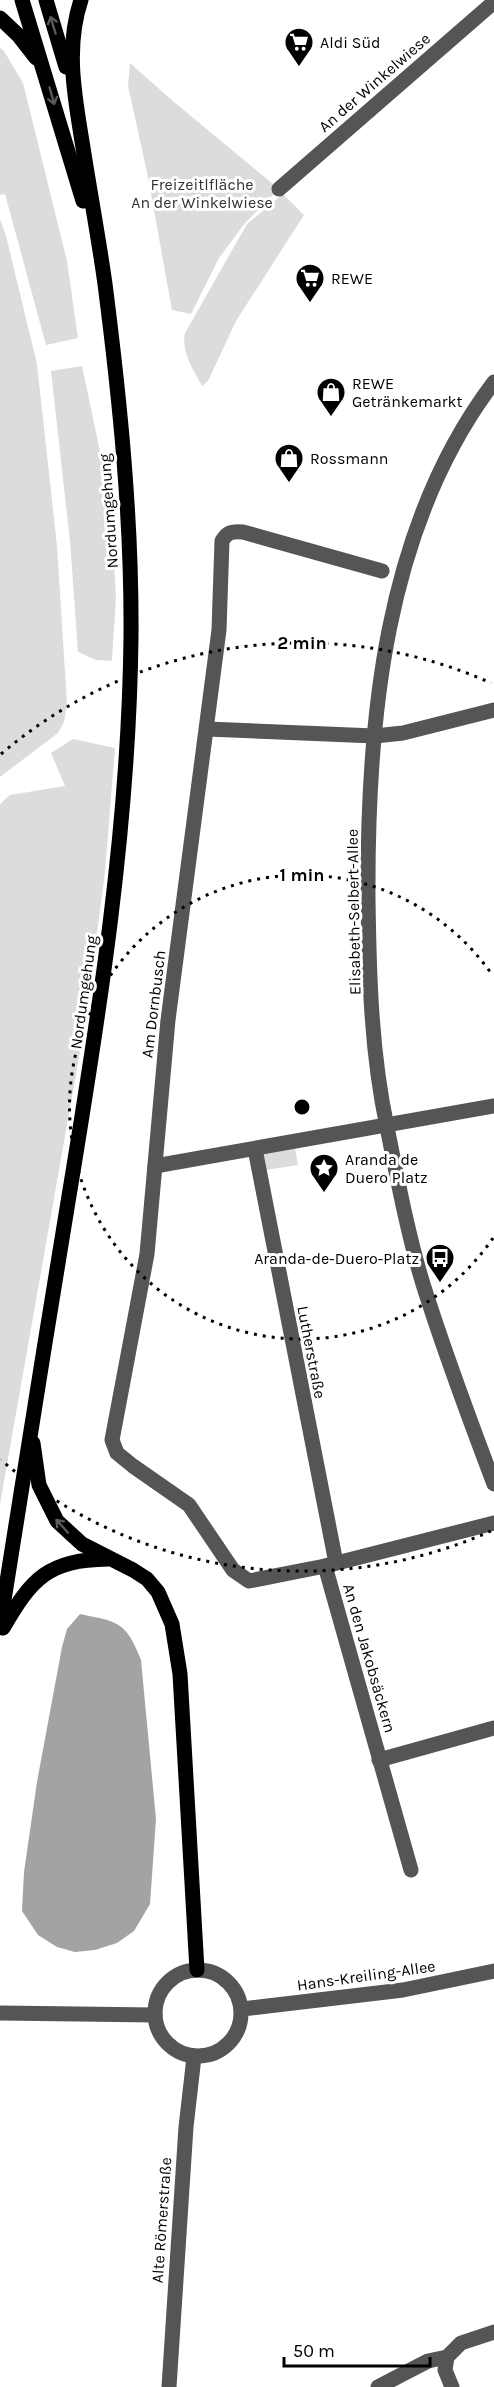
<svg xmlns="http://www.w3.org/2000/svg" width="494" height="2387" viewBox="0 0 494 2387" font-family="Karla,sans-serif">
	<rect width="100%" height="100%" fill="#fff"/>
	<!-- green -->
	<g fill="#dcdcdc">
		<polygon points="0,48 4,51 23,83 67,261 78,338 46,345 5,194 0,195"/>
		<polygon points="130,63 174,102 279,189 245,223 219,258 191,314 172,310 148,177 128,86"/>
		<path d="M283 194 304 215 236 321 208 381 202 386C193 368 181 353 185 333L247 224Z"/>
		<polygon points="0,219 6,236 37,364 57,546 67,704 64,722 58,733 0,777"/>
		<polygon points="82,366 110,499 116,597 112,661 96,660 78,652 70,541 51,371"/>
		<polygon points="73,739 115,748 105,872 85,1023 0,1504 0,804 10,795 65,786 51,753"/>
		<polygon points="294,1142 298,1165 259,1171 256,1150"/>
	</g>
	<!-- water -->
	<path fill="#a3a3a3" d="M80 1614C118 1622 126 1621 141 1660L156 1819 150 1904 134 1931 117 1943 95 1950 75 1952 57 1947 38 1935 22 1911 24 1872 37 1782 62 1647 67 1629Z"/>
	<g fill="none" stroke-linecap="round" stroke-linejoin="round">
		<!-- minor -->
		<g stroke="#555" stroke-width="15">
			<polyline points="279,189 494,2"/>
			<path d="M494 382C384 527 367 723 368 898 369 974 371 1052 387 1127 397 1177 408 1235 423 1284 444 1351 469 1418 494 1484"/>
			<path d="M382 571 243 532C232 531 227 532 222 541L219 630 168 1020 147 1254 112 1440 117 1453 133 1466 189 1505 233 1570 249 1581 325 1566 494 1523"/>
			<polyline points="207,729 375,736 403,733 494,710"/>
			<polyline points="255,1149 336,1563"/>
			<polyline points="155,1166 494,1106"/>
			<polyline points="325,1566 411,1870"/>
			<polyline points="379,1760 494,1728"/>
			<circle cx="198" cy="2013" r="43"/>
			<polyline points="242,2009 403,1990 494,1971"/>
			<polyline points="0,2013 155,2015"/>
			<polyline points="447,2357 445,2370 452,2387"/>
			<polyline points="169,2387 186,2127 194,2057"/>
			<polyline points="378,2387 428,2361 447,2357 461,2343 494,2332"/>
		</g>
		<!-- major -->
		<g stroke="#000" stroke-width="15">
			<polyline points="22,0 83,201"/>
			<polyline points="46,0 66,67"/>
			<polyline points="0,18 18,35 36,58"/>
			<polyline points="33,1443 39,1485 57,1521 82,1544 133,1570 147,1579 158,1592 172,1624 180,1674 197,1970"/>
			<path d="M0 1625C22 1483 45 1343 68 1202 99 1015 129 828 131 637 132 520 120 401 105 284 99 241 91 198 84 154 76 102 64 51 81 0"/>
			<path d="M3 1628C32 1578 48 1560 108 1559"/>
		</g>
	</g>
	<!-- one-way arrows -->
	<defs><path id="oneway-shaft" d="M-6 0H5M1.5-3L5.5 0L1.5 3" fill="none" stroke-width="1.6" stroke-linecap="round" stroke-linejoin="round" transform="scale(1.5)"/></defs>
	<g stroke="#595959">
		<use href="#oneway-shaft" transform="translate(53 25) rotate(-107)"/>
		<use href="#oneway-shaft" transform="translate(52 96) rotate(74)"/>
		<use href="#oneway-shaft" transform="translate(62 1526) rotate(-132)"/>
	</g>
	<!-- distance rings -->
	<g fill="none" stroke="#000" stroke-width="3" stroke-dasharray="3 6">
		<path d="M493 1238A232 232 0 1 1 493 976"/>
		<path d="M491 1531A464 464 0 0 1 1 1460M1 754A464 464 0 0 1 491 683"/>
	</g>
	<!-- icons -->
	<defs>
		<g id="supermarket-pin" transform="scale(1.5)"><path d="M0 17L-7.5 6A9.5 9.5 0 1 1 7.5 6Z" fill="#000" stroke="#fff"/><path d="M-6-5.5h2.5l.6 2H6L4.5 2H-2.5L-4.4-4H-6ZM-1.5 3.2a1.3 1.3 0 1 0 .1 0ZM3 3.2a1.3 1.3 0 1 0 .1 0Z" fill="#fff"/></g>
		<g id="shop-pin" transform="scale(1.5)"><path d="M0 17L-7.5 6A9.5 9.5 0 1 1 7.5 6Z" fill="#000" stroke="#fff"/><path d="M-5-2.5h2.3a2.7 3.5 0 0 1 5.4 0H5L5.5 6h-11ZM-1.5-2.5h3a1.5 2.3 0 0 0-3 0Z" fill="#fff"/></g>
		<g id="sight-pin" transform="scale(1.5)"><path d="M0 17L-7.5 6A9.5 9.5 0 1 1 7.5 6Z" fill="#000" stroke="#fff"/><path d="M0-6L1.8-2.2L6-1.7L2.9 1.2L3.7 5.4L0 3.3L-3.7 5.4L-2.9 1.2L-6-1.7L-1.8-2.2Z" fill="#fff"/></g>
		<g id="bus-pin" transform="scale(1.5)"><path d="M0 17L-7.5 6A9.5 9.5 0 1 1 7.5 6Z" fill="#000" stroke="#fff"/><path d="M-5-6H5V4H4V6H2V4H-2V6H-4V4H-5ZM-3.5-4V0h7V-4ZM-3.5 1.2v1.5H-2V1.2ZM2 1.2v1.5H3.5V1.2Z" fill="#fff"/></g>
	</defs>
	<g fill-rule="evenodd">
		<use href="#supermarket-pin" x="299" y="42"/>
		<use href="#supermarket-pin" x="310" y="278"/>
		<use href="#shop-pin" x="331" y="392"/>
		<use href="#shop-pin" x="289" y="458"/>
		<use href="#sight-pin" x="324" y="1168"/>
		<use href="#bus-pin" x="440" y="1258"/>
	</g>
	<g text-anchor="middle" stroke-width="6" stroke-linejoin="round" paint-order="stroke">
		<!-- poi labels -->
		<g font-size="16" fill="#000" stroke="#fff" text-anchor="start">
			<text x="320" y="48">Aldi Süd</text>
			<text x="331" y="284">REWE</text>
			<text x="352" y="389">REWE<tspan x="352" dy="18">Getränkemarkt</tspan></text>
			<text x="310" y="464">Rossmann</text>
			<text x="345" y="1165">Aranda de<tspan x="345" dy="18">Duero Platz</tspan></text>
			<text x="419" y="1264" text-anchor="end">Aranda-de-Duero-Platz</text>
		</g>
		<!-- street labels -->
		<g font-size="16" fill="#000" stroke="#fff">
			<text transform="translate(374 82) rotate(-41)" y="6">An der Winkelwiese</text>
			<text transform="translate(108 511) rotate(-94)" y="6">Nordumgehung</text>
			<text transform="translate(353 912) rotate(-91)" y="6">Elisabeth-Selbert-Allee</text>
			<text transform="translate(83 992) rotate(-82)" y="6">Nordumgehung</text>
			<text transform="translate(153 1004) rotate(-83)" y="6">Am Dornbusch</text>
			<text transform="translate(312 1352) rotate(79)" y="6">Lutherstraße</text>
			<text transform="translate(370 1658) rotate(74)" y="6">An den Jakobsäckern</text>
			<text transform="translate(366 1975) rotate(-8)" y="6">Hans-Kreiling-Allee</text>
			<text transform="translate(161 2220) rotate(-86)" y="6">Alte Römerstraße</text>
		</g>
		<!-- park labels -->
		<g font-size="16" fill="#333" stroke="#fff">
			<text x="202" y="190">Freizeitlfläche<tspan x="202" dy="18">An der Winkelwiese</tspan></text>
		</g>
	</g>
	<circle cx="302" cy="1107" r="9" fill="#000" stroke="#fff" stroke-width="3"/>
	<g font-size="18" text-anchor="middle" font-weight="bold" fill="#000" stroke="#fff" stroke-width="6" stroke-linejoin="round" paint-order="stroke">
		<text x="302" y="649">2 min</text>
		<text x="302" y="881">1 min</text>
	</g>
	<!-- scale -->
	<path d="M284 2357v9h146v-9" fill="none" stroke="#000000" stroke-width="3"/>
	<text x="293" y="2357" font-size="18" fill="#000000" stroke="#ffffff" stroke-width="4.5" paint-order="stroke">50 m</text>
</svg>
